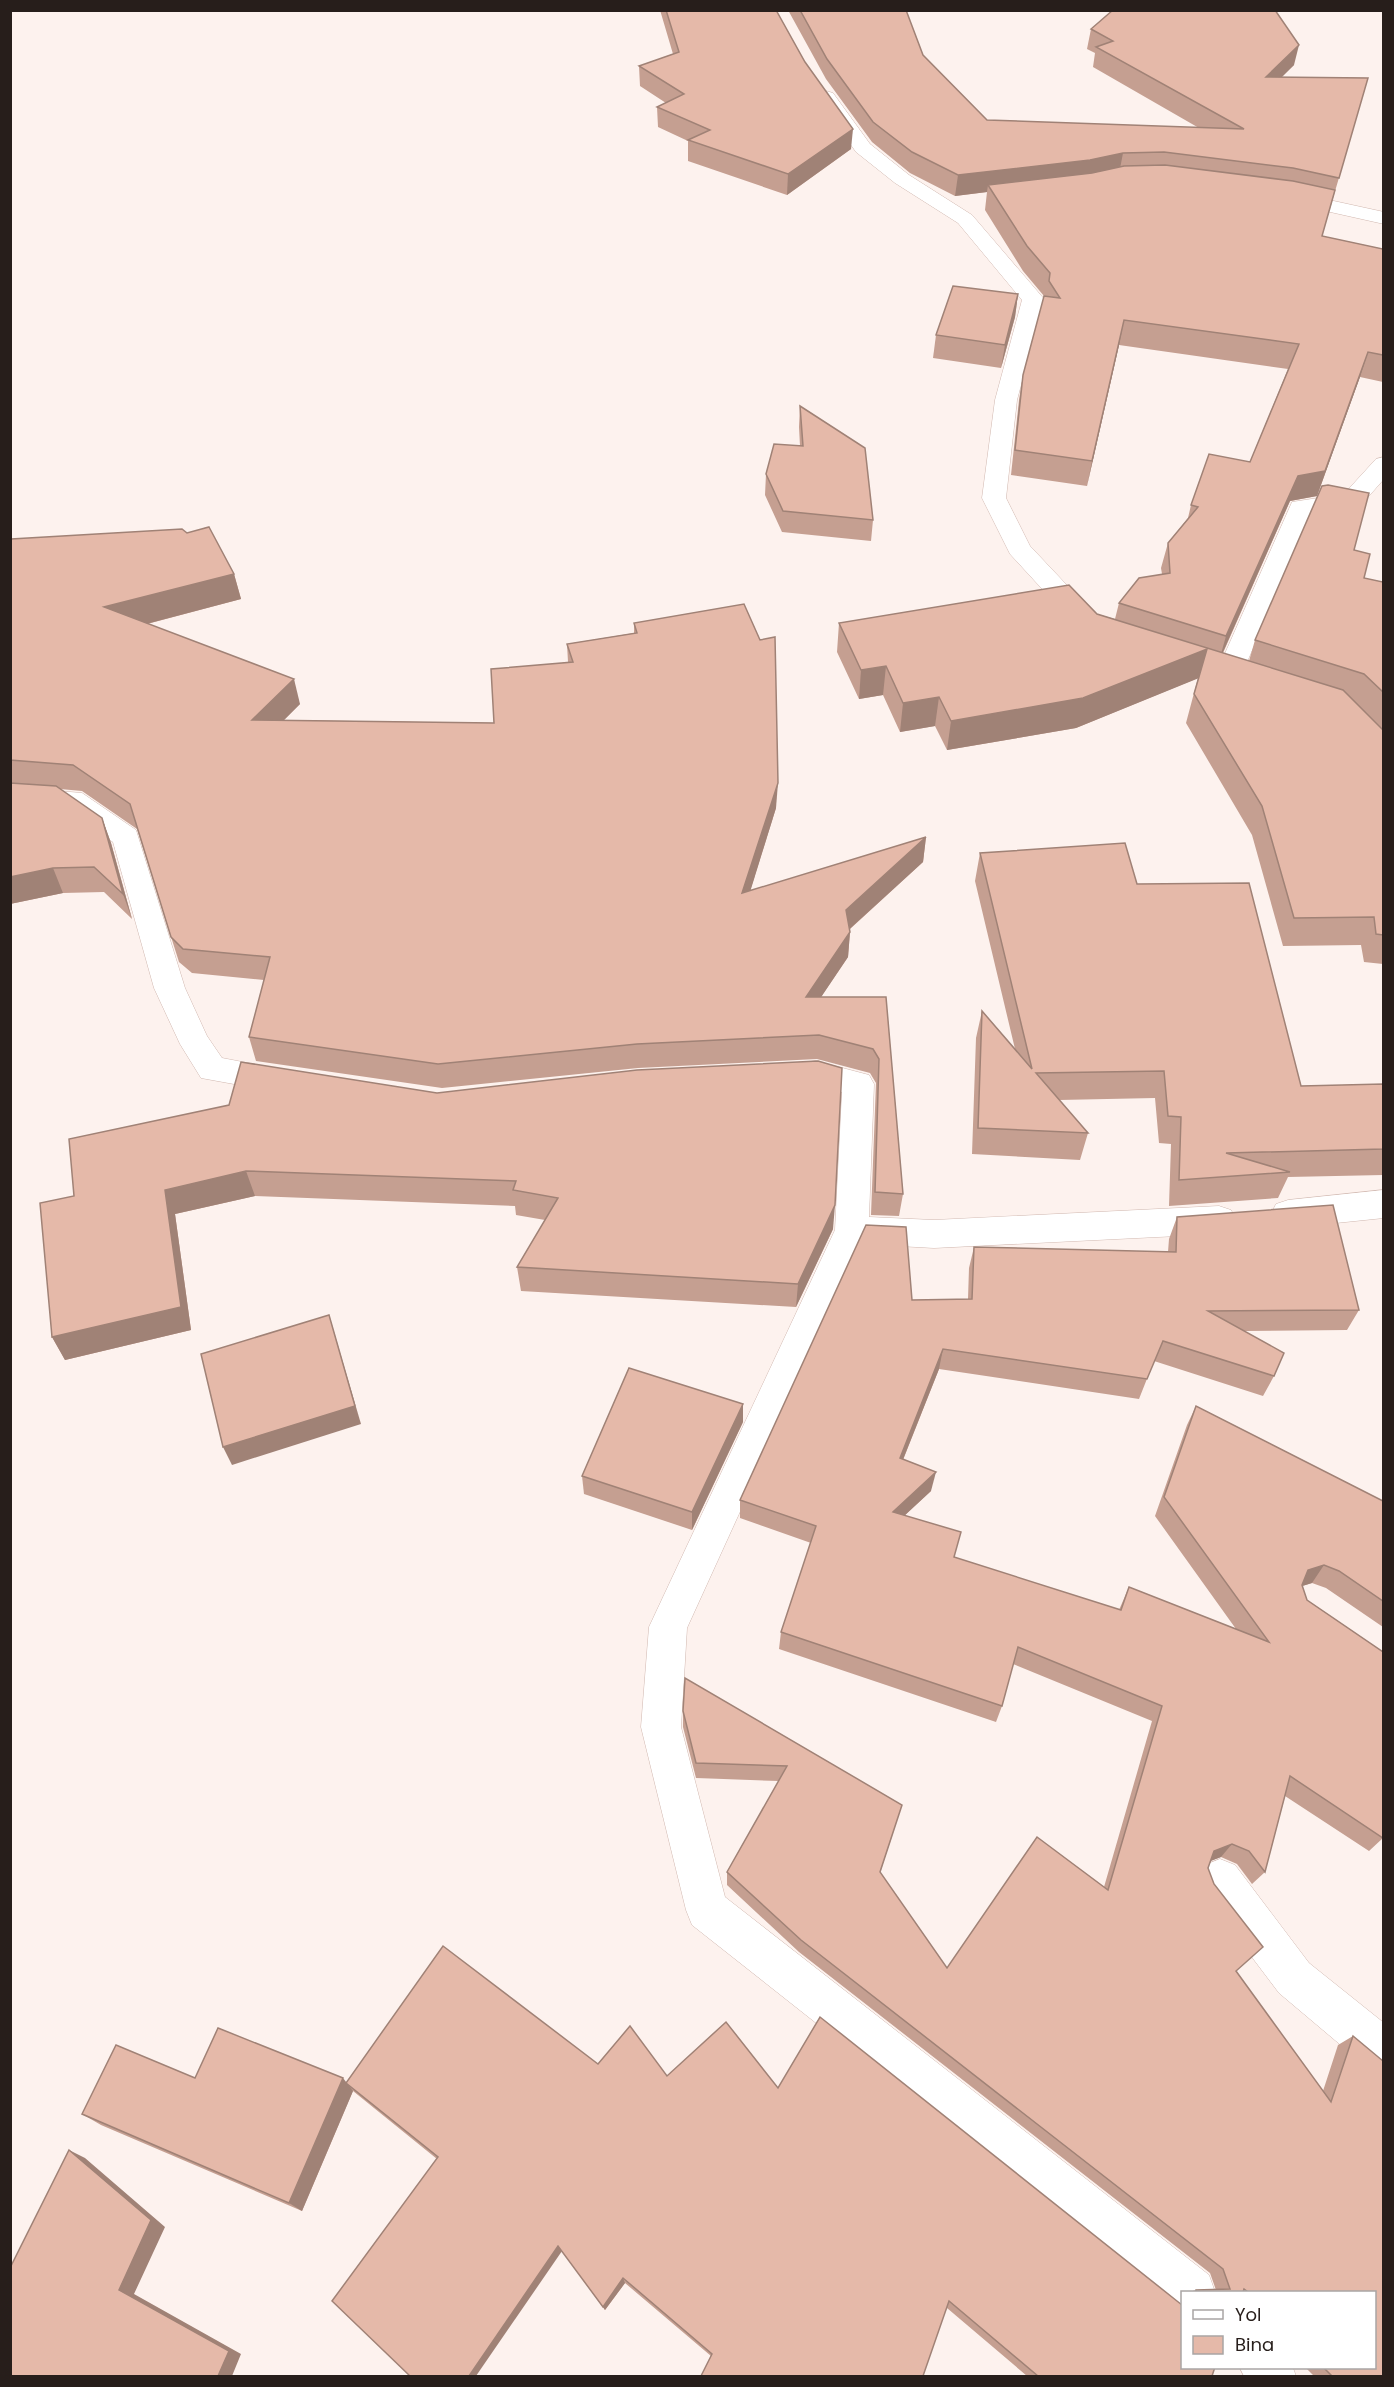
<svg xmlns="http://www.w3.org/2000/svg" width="1394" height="2387" viewBox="0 0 1394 2387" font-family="Poppins,sans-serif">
	<rect width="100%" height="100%" fill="#fdf2ee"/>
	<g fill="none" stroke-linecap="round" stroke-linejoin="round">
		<!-- minor casing -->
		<g stroke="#d1b8b0" stroke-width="1">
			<g id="minor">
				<polygon points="826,91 833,93 870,144 909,175 972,215 1044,299 1017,400 1006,498 1030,546 1095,615 1099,621 1095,627 1086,629 1077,627 1010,554 982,498 995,400 1022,300 958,223 895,183 856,152 817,97"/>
				<polygon points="1288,191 1384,212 1384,224 1281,201 1278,197 1281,193"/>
				<polygon points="1384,457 1384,479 1361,505 1311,513 1241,676 1237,682 1228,685 1219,682 1215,676 1292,502 1344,494 1376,459"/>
				<polygon points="10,787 82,793 136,830 185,988 207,1036 222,1058 294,1072 299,1081 294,1090 283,1093 201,1078 180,1044 154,988 113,842 66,809 10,807"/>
				<polygon points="816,1061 869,1075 874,1084 869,1217 934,1220 1219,1206 1231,1210 1236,1220 1231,1230 1219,1234 934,1248 862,1244 687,1628 681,1727 725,1897 1209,2275 1215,2292 1182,2292 1182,2312 692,1925 686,1910 641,1727 649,1627 835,1230 842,1092 816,1085 799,1086 788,1083 783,1074 788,1065"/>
				<polygon points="1384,1190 1384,1218 1288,1228 1276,1224 1271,1214 1276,1204 1288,1200"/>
				<polygon points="1220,1859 1235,1865 1309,1963 1384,2023 1384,2074 1368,2068 1279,1993 1205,1895 1199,1880 1205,1865"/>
				<polygon points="1240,2368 1293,2368 1296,2376 1244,2376"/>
			</g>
		</g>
		<!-- minor -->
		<use href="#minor" fill="#fff" fill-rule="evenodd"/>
	</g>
	<!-- wall -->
	<g fill="#c59f91">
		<polygon points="660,10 776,10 851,149 787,195 688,161 688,141 658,127 657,107 666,103 640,86 639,66 673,54"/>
		<polygon points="788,10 906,10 923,55 987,120 1199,128 1093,67 1095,53 1087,49 1091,29 1294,65 1281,77 1368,78 1322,236 1383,249 1383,382 1360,377 1317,496 1290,501 1223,653 1249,661 1255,640 1354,550 1364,578 1383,582 1383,964 1364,962 1361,945 1283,946 1252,835 1186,723 1198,678 1076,728 947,750 935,726 900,732 883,695 859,699 837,652 839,623 1097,614 1115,619 1119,603 1162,574 1161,568 1168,543 1188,518 1191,505 1250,462 1288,369 1119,345 1087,486 1011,475 1019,400 1023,375 1044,296 1023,271 985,210 987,192 955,196 910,173 872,142 826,79"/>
		<polygon points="1018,294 1015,317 1001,368 933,358 936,335"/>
		<polygon points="800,406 873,520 871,541 782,532 765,495 766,474 800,446 799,427"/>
		<polygon points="10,540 234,574 241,599 147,624 300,704 284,720 494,723 568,662 567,644 634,633 634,623 776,808 750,891 926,837 923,862 850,929 850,932 848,957 821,997 886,997 903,1194 899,1216 871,1215 876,1083 870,1073 817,1059 638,1068 442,1088 256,1061 249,1037 264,980 192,973 179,962 137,829 82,791 60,789 102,818 111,843 132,919 104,892 63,893 10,904"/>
		<polygon points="980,853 1137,884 1301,1086 1383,1084 1383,1175 1288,1177 1278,1198 1169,1206 1171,1144 1159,1143 1155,1098 1059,1100 1088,1133 1080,1160 972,1154 976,1038 982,1011 1015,1049 975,881"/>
		<polygon points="229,1105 833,1229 796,1307 521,1291 517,1267 545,1220 516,1215 515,1206 255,1196 175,1214 191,1330 65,1360 52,1337 74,1196"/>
		<polygon points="1177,1217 1359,1310 1347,1330 1245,1331 1274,1376 1263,1396 1154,1361 1139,1399 939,1369 903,1460 931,1491 905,1515 954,1557 1119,1610 1129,1587 1236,1629 1155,1516 1187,1425 1196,1406 1383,1501 1383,1627 1326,1588 1312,1583 1302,1586 1307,1600 1383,1652 1383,1838 1369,1851 1285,1796 1265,1872 1252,1884 1237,1864 1221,1857 1210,1861 1208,1868 1236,1971 1323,2091 1338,2045 1353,2036 1383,2376 1314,2376 1305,2367 1374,2367 1374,2292 1189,2292 1196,2290 1216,2290 1210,2273 799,1952 727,1885 727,1872 779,1781 696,1778 683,1727 683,1711 902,1805 880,1873 947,1968 1104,1887 1152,1721 1013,1664 1002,1706 996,1722 779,1649 781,1632 811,1543 740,1518 740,1500 912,1300 968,1299 969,1268 974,1247 1168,1252 1169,1239"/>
		<polygon points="743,1422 692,1530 584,1494 582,1476"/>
		<polygon points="598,2064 667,2076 778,2088 1212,2376 1027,2376 947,2308 711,2356 625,2283 605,2310 562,2251 437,2159 353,2091 302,2211 101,2125 82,2114 195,2078 346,2082"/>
	</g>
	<!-- shaded-wall -->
	<g fill="#a08276">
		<polygon points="1299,45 1294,65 1261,98 1266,77"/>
		<polygon points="853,129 851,149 787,195 788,174"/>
		<polygon points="1123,153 1119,174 988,185 987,192 955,196 958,175"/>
		<polygon points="1018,294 1015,317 1001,368 1005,345"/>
		<polygon points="1124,320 1119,345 1087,486 1092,461"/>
		<polygon points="1368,352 1360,377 1317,496 1290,501 1219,661 1226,636 1298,476"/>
		<polygon points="234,574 241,599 112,633 104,607"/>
		<polygon points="1207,649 1199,678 1076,728 947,750 951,721"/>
		<polygon points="886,666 883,695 859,699 861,670"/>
		<polygon points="294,679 300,704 258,746 252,720"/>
		<polygon points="939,697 935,726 900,732 903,703"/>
		<polygon points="778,783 776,808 742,918 742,893"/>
		<polygon points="102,818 111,843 132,919 123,894"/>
		<polygon points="926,837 923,862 843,935 846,910"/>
		<polygon points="53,868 63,893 10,904 10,877"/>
		<polygon points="850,932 848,957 805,1021 806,997"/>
		<polygon points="246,1171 255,1196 175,1214 191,1330 65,1360 52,1337 165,1190"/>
		<polygon points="835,1205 833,1229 796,1307 798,1284"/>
		<polygon points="329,1315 361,1424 232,1465 223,1447"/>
		<polygon points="943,1349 939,1369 896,1477 900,1458"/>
		<polygon points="743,1404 743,1422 692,1530 692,1512"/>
		<polygon points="936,1472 931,1491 889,1530 893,1512"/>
		<polygon points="1324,1565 1312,1583 1296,1588 1308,1570"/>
		<polygon points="1232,1844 1221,1857 1203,1864 1214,1851"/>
		<polygon points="343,2078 353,2091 302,2211 289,2203"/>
		<polygon points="69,2150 85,2158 165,2227 134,2294 241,2354 232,2376 218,2376 119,2290"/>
		<polygon points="558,2246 562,2251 476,2376 469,2376"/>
		<polygon points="623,2278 625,2283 605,2310 603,2307"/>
	</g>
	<!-- building -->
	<g fill="#e5b9a9" stroke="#a08276" stroke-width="1.5">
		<polygon points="666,10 776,10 805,62 853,129 788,174 688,140 710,130 657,107 684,94 639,66 679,52"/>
		<polygon points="800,10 906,10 923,55 987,120 1244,129 1096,47 1113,41 1091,29 1113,10 1275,10 1299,45 1266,77 1368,78 1339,178 1293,168 1164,152 1123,153 1090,160 958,175 912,152 873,122 827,59"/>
		<polygon points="1165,165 1293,181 1335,190 1322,236 1383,249 1383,355 1368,352 1325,471 1298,476 1226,636 1119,603 1139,578 1170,573 1168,543 1198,507 1191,505 1209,454 1250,462 1299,344 1124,320 1092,461 1015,450 1023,375 1044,296 1060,298 1049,281 1050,273 1027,246 988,185 1092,173 1124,166"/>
		<polygon points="953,286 1018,294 1005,345 936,335"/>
		<polygon points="800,406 865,448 873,520 783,511 766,474 774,444 803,446"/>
		<polygon points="1328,485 1369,493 1354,550 1370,554 1364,578 1383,582 1383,692 1364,674 1255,640 1322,486"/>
		<polygon points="209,527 234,574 104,607 294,679 252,720 494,723 491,669 573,662 567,644 637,633 634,623 744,604 760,640 775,637 778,783 742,893 926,837 846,910 850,932 806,997 886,997 903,1194 875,1192 879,1059 873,1049 819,1035 637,1044 438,1064 249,1037 270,957 183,949 171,937 130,804 73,765 10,760 10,540 11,539 182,529 187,533"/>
		<polygon points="1069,585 1097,614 1343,690 1383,730 1383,935 1376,934 1374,917 1294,918 1262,806 1194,694 1207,649 1083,698 951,721 939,697 903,703 886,666 861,670 839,623"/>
		<polygon points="10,783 56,786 102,818 123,894 94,867 53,868 10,877"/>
		<polygon points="1125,843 1137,884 1249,883 1301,1086 1383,1084 1383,1149 1226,1153 1290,1172 1179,1180 1181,1117 1168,1116 1164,1071 1036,1073 1088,1133 978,1128 982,1011 1032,1069 980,853"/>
		<polygon points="818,1061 842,1068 835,1205 798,1284 517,1267 558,1198 513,1190 516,1181 246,1171 165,1190 181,1307 52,1337 40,1203 74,1196 69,1139 229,1105 241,1062 437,1093 637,1070"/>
		<polygon points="1333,1205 1359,1310 1208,1311 1284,1353 1274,1376 1163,1341 1147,1379 943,1349 900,1458 936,1472 893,1512 961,1532 954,1557 1121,1610 1129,1587 1269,1642 1164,1497 1196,1406 1383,1501 1383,1601 1339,1571 1324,1565 1308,1570 1302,1585 1307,1600 1383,1652 1383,1838 1290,1776 1265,1872 1249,1851 1232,1844 1214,1851 1208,1868 1214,1884 1263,1947 1236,1971 1331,2102 1353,2036 1383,2061 1383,2376 1332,2376 1323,2367 1374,2367 1374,2292 1248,2292 1244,2289 1243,2292 1196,2292 1196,2290 1230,2289 1223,2269 801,1940 727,1872 787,1766 696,1763 683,1711 685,1678 902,1805 880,1872 947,1968 1037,1837 1108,1890 1162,1706 1018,1647 1002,1706 781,1632 816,1526 740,1500 866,1225 906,1227 912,1300 972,1299 974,1247 1176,1252 1177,1217"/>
		<polygon points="329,1315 355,1406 223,1447 201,1354"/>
		<polygon points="629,1368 743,1404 692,1512 582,1476"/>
		<polygon points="443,1946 598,2064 630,2026 667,2076 726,2022 778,2088 820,2017 1182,2305 1182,2367 1215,2367 1212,2376 1038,2376 949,2301 923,2376 701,2376 712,2354 623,2278 603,2307 558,2246 469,2376 410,2376 332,2301 438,2157 346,2083"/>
		<polygon points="218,2028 343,2078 289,2203 82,2114 116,2045 195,2078"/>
		<polygon points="69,2150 151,2220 119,2290 229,2351 218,2376 10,2376 10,2268"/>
	</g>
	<!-- border -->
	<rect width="1394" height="2387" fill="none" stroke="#271e1b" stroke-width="24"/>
	<!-- legend -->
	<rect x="1181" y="2291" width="195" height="78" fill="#ffffff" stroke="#a9a5a4" stroke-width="1.5"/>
	<rect x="1193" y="2310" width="30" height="9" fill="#ffffff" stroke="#a9a5a4" stroke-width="1.5"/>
	<text x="1235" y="2321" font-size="18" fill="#271e1b">Yol</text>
	<rect x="1193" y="2336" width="30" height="18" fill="#e5b9a9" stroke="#a9a5a4" stroke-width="1.5"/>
	<text x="1235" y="2351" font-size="18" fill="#271e1b">Bina</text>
</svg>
